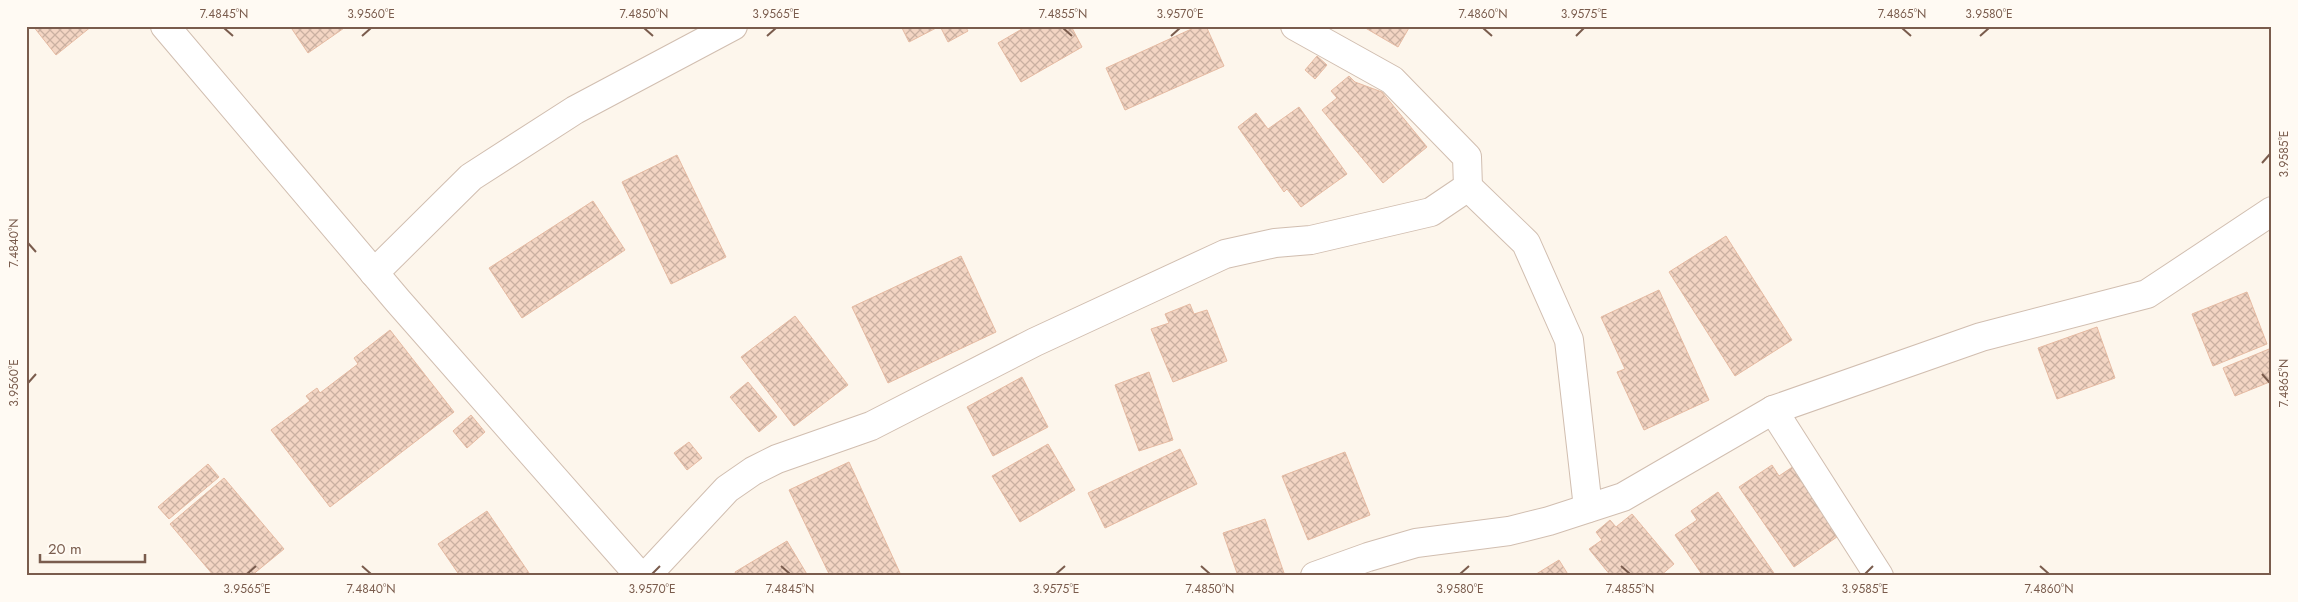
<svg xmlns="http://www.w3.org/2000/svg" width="2298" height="602" viewBox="0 0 2298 602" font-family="Jost,sans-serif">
	<defs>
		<pattern id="building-cross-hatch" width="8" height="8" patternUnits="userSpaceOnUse" patternTransform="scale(1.25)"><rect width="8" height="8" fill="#f3d5c3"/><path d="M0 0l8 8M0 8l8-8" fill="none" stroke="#cab0a1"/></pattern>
	</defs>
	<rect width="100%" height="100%" fill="#fdf6ec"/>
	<!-- building -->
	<g fill="url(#building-cross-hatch)" stroke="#e6bba3">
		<polygon points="33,26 92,26 56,55"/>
		<polygon points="290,26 347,26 308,53"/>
		<polygon points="901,26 940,26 909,42"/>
		<polygon points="940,26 965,26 968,31 948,42"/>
		<polygon points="1027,26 1071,26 1082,47 1021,82 998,43"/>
		<polygon points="1198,26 1206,26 1224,66 1125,110 1106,68"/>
		<polygon points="1362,26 1410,26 1398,47"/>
		<polygon points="1317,56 1327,65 1315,79 1305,70"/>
		<polygon points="1349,76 1355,82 1382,92 1427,147 1383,183 1322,110 1337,98 1331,91"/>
		<polygon points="1299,107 1347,174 1301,207 1287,189 1284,192 1238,127 1256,113 1268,129"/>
		<polygon points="677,155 726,257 671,284 622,182"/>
		<polygon points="593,201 625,250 522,318 489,268"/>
		<polygon points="1726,236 1792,340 1735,376 1669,272"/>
		<polygon points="961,256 996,332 888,383 852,307"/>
		<polygon points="1659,290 1709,400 1644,430 1617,372 1625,369 1601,317"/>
		<polygon points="2247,292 2267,344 2213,366 2192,314"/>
		<polygon points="1190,304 1194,314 1207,310 1227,361 1173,382 1151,329 1169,323 1165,314"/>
		<polygon points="795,316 848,385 794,426 741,357"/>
		<polygon points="2097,327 2115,378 2057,399 2038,348"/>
		<polygon points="390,330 454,412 330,507 271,430 310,401 306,396 317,388 320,393 358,364 354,358"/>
		<polygon points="2269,349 2272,356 2272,381 2235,396 2223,368"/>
		<polygon points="1149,372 1173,440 1139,451 1115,385"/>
		<polygon points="1022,377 1048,427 993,456 967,407"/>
		<polygon points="748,382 777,417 759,432 730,397"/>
		<polygon points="471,415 485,432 467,448 453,431"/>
		<polygon points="689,442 702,458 687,470 674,453"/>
		<polygon points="1048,444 1075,490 1020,522 992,476"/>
		<polygon points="1180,449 1197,484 1105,528 1088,493"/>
		<polygon points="1345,452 1370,515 1308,540 1282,476"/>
		<polygon points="849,462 900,573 893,576 830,576 789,490"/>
		<polygon points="208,464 219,477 169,519 158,507"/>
		<polygon points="1797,464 1844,532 1794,567 1739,487 1772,465 1779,476"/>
		<polygon points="224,478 284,549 251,576 214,576 170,524"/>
		<polygon points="1718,492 1776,576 1703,576 1675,535 1697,520 1691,511"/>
		<polygon points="487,511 531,576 460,576 438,544"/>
		<polygon points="1632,514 1674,564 1660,576 1611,576 1589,549 1602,540 1596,532 1610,520 1616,527"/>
		<polygon points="1265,519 1284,573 1274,576 1238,576 1223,533"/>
		<polygon points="787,541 808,576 737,576 735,572"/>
		<polygon points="1559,560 1569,576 1533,576"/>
	</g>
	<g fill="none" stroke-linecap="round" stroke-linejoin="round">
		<!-- minor casing -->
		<g stroke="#d1beb0" stroke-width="30">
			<g id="minor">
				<polyline points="165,26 398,301 640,576"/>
				<polyline points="1468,187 1526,243 1569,340 1588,508"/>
				<polyline points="374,273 471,177 575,110 733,26"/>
				<polyline points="1773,410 1879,576"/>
				<polyline points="646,576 727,489 753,471 777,459 871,426 1035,342 1225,254 1275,243 1311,240 1431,212 1468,187 1467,157 1392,80 1295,26"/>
				<polyline points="1315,576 1368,557 1416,543 1509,531 1549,521 1623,497 1773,410 1981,337 2147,294 2272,211"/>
			</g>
		</g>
		<!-- minor -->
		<use href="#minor" stroke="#fff" stroke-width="28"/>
	</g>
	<!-- ticks -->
	<path fill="none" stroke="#7a5c4d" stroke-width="2" d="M224 28 233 36M644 28 653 36M1063 28 1072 36M1483 28 1492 36M1902 28 1911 36M362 36 371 28M767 36 776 28M1171 36 1180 28M1576 36 1584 28M1980 36 1989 28M2262 163 2270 154M28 243 36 252M2262 374 2270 383M28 383 36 374M362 566 371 574M781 566 790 574M1201 566 1210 574M1621 566 1630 574M2040 566 2049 574M247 574 256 566M652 574 660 566M1056 574 1065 566M1460 574 1469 566M1865 574 1873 566"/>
	<!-- border -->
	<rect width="2298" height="602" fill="none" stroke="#fffaf3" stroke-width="55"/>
	<!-- scale -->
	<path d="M40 554v8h105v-8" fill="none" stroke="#7a5c4d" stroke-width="2.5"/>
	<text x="48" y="554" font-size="15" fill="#7a5c4d" stroke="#fffaf3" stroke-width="4" paint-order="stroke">20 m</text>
	<rect x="28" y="28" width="2242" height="546" fill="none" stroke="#7a5c4d" stroke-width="2"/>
	<g font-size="12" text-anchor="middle" fill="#7a5c4d">
		<text x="224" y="18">7.4845°N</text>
		<text x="371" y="18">3.9560°E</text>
		<text x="644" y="18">7.4850°N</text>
		<text x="776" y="18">3.9565°E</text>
		<text x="1063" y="18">7.4855°N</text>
		<text x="1180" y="18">3.9570°E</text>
		<text x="1483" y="18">7.4860°N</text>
		<text x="1584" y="18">3.9575°E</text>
		<text x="1902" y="18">7.4865°N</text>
		<text x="1989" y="18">3.9580°E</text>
		<text transform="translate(2284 154) rotate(-90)" y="4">3.9585°E</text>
		<text transform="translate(14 243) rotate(-90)" y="4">7.4840°N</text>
		<text transform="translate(2284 383) rotate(-90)" y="4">7.4865°N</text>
		<text transform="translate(14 383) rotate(-90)" y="4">3.9560°E</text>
		<text x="247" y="593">3.9565°E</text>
		<text x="371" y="593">7.4840°N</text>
		<text x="652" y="593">3.9570°E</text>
		<text x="790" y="593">7.4845°N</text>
		<text x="1056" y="593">3.9575°E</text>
		<text x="1210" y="593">7.4850°N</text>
		<text x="1460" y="593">3.9580°E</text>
		<text x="1630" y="593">7.4855°N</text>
		<text x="1865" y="593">3.9585°E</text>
		<text x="2049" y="593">7.4860°N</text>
	</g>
</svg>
